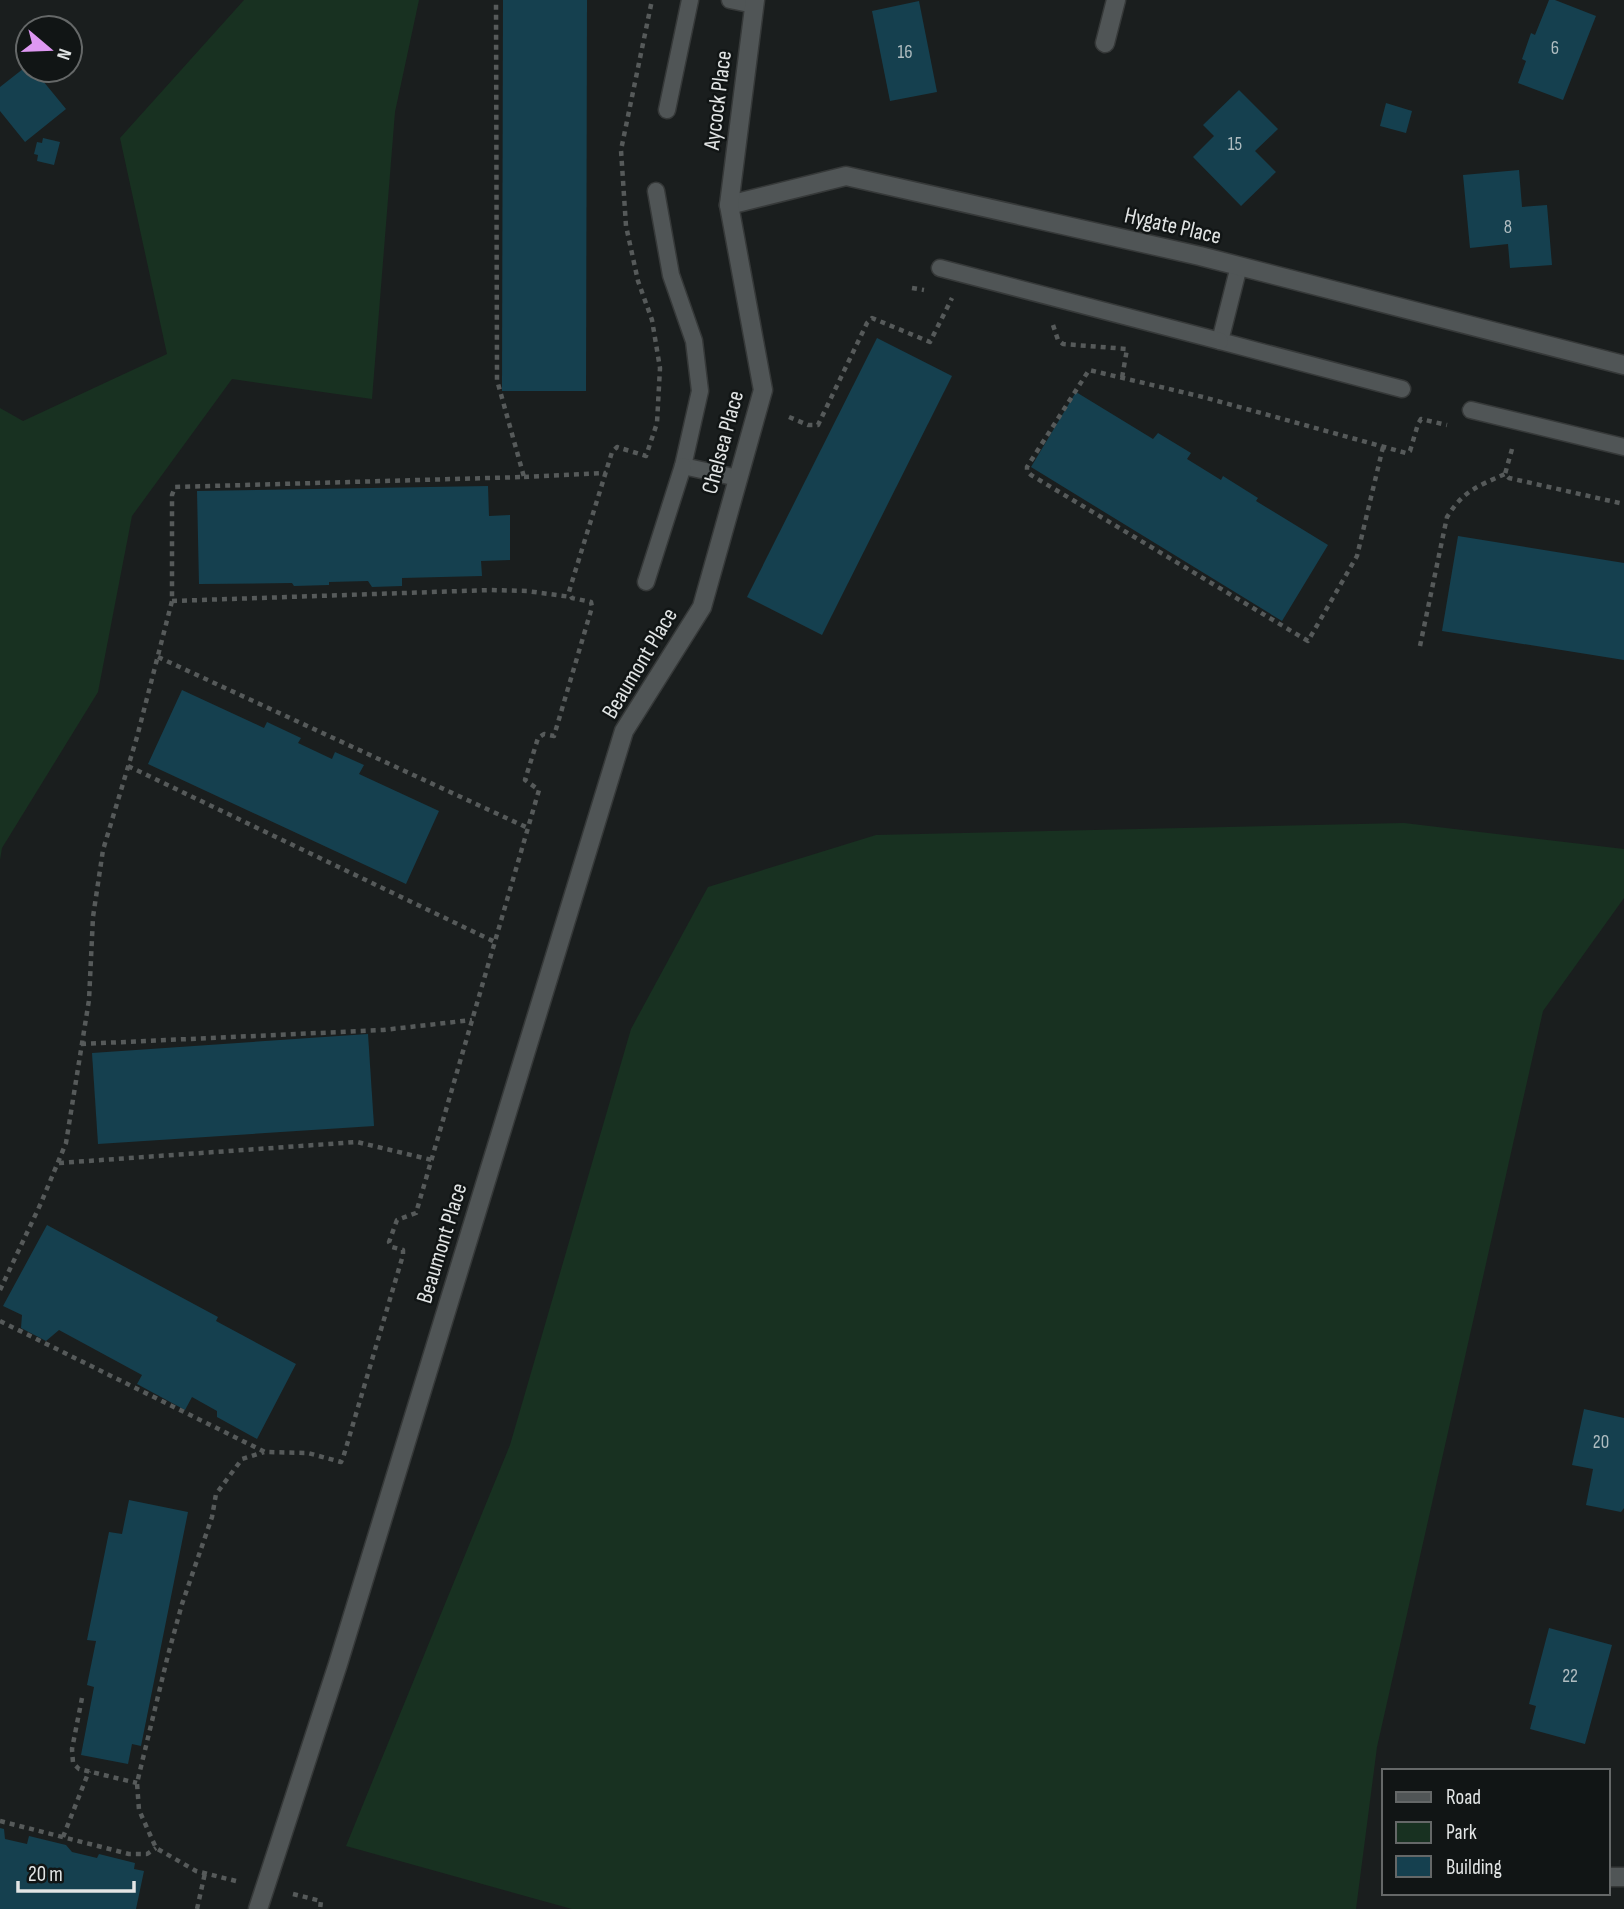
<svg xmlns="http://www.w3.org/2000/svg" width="1624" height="1909" viewBox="0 0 1624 1909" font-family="'Sofia Sans Condensed',sans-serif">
	<rect width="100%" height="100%" fill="#1a1e1e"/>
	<!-- green -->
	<g fill="#183121">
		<polygon points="244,0 419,0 395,112 372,399 232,379 132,516 98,692 2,848 0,860 0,408 23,421 167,354 120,138"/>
		<polygon points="1404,823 1624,849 1624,898 1543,1011 1377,1747 1356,1909 572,1909 346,1846 510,1445 631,1029 708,887 876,835"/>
	</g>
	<!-- building -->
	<g fill="#15404f">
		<polygon points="503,0 587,0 586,391 502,391"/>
		<polygon points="1549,0 1555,0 1596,16 1563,100 1518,83 1526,61 1522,59 1531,33 1535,35"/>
		<polygon points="919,1 937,92 890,101 872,11"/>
		<polygon points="28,65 28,70 34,70 66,109 25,142 0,111 0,87"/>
		<polygon points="1239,90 1278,129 1255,151 1276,172 1241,206 1193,157 1214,136 1203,125"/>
		<polygon points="1386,103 1412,111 1406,133 1380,126"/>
		<polygon points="43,138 60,142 54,165 37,161 38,155 34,154 37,142 42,143"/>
		<polygon points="1519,170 1522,207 1547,205 1552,265 1510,268 1508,244 1470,248 1463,175"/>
		<polygon points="877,338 952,376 822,635 747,597"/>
		<polygon points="1076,392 1153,439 1158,433 1191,453 1187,459 1221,480 1223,476 1258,498 1256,501 1328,545 1282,621 1031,467"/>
		<polygon points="488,486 489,516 510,515 510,560 481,561 482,576 402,578 402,586 372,587 368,581 329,582 329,585 294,586 292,583 199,584 197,491"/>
		<polygon points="1458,536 1624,563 1624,660 1442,631"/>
		<polygon points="182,690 264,728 267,722 301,738 298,743 332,759 335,752 364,765 359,774 439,811 406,884 148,764"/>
		<polygon points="368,1034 374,1126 98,1144 92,1053"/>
		<polygon points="47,1225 218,1317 216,1321 296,1364 257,1439 217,1417 217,1411 192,1397 185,1410 137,1384 142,1375 59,1330 46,1341 21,1328 22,1315 3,1306"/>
		<polygon points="1584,1409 1624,1418 1624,1508 1621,1512 1586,1505 1593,1469 1572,1465"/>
		<polygon points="129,1500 188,1512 141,1746 132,1744 128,1764 81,1755 94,1687 87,1685 96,1641 87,1640 109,1532 122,1534"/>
		<polygon points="1549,1628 1612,1645 1585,1744 1530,1729 1536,1706 1529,1704"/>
		<polygon points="0,1828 4,1829 5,1839 27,1844 29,1836 66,1845 72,1852 97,1858 99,1854 135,1863 134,1869 144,1871 136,1909 0,1909"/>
	</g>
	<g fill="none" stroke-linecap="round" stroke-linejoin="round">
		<!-- service casing -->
		<g stroke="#363939" stroke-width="19">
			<g id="service">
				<polyline points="730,0 754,5"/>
				<polyline points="667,110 690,0"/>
				<polyline points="656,191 671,275 694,341 700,391 683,466 738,478"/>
				<polyline points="1239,266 1220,341 1402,389"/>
				<polyline points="940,268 1220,341"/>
				<polyline points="1471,410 1624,447"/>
				<polyline points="646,582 683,466"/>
			</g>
		</g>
		<!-- minor casing -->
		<g stroke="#363939" stroke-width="21">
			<g id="minor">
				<polyline points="1105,43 1116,0"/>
				<polyline points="729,205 846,176 1200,256 1624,365"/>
				<polyline points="1608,1877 1624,1877"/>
				<polyline points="258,1909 338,1664 624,731 702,607 763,390 729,205 755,0"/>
			</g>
		</g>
		<!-- path -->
		<g stroke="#565a5a" stroke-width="4.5" stroke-dasharray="5 5" stroke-linecap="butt">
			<polyline points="912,288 924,290"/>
			<polyline points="1053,325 1058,340 1063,344 1127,349 1122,378"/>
			<polyline points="789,417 808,425 818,425 867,323 872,318 930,342 952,298"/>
			<polyline points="1383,447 1357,556 1308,641 1031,475 1027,471 1027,467 1089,370 1203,397 1406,453 1410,451 1418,424 1421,419 1447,425"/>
			<polyline points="1512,449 1505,474 1509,478 1624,504"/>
			<polyline points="524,477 606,473"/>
			<polyline points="172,601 491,590 527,591 571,597"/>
			<path d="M1420 646 1447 517C1463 491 1478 486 1505 474"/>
			<polyline points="158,657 528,828"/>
			<polyline points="128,766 495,942"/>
			<polyline points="81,1044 383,1030 472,1020"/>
			<polyline points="59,1163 357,1142 432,1160"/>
			<polyline points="0,1290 41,1203 66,1143 89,1000 93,917 103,850 137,737 172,601 172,495 175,487 524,477 497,380 496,0"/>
			<polyline points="0,1321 265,1452 308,1453 341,1462 343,1458 403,1255 403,1250 392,1247 389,1242 397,1220 416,1213 539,790 525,780 538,738 544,734 554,736 592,607 591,602 572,598 569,592 571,585 612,452 617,447 646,456 657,423 660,368 652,320 638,281 626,226 621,150 652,0"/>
			<polyline points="82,1698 72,1749 73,1763 79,1769 137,1783"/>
			<polyline points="0,1821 129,1854 147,1854 156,1848"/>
			<polyline points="63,1837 89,1771"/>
			<polyline points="236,1881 196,1871 156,1848 139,1810 137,1783 168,1655 182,1604 212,1517 216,1494 242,1459 264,1452"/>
			<polyline points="293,1894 321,1901 320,1909"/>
			<polyline points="197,1909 205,1873"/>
		</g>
		<!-- service -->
		<use href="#service" stroke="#505556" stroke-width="16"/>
		<!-- minor -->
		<use href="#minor" stroke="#505556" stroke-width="18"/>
	</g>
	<g text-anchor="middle" stroke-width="5" stroke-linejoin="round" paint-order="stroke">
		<!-- number labels -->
		<g font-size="19" fill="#afbcc0">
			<text x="1555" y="54">6</text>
			<text x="905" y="58">16</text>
			<text x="1235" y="150">15</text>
			<text x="1508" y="233">8</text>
			<text x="1601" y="1448">20</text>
			<text x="1570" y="1682">22</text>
		</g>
		<!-- street labels -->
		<g font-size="23" fill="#e2e5e5" stroke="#111515">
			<text transform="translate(717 100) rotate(-83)" y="8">Aycock Place</text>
			<text transform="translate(1173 225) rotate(13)" y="8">Hygate Place</text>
			<text transform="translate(722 442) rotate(-75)" y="8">Chelsea Place</text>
			<text transform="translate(639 663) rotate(-59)" y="8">Beaumont Place</text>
			<text transform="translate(441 1243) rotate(-73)" y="8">Beaumont Place</text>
		</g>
	</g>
	<!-- legend -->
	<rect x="1382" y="1769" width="228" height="126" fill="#111515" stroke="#656868" stroke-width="2"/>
	<rect x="1396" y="1792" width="35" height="10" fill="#505556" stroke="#656868" stroke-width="2"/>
	<text x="1446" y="1804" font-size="21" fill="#e2e5e5">Road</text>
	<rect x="1396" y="1822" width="35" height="21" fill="#183121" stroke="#656868" stroke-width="2"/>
	<text x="1446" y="1839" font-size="21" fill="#e2e5e5">Park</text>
	<rect x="1396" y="1856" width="35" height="21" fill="#15404f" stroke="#656868" stroke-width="2"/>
	<text x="1446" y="1874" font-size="21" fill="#e2e5e5">Building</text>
	<!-- north arrow -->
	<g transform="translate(49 49) rotate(109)"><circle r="33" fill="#111515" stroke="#656868" stroke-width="2"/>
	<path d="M0-5L12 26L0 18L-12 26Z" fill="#de98f2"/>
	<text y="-10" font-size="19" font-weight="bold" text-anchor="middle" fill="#e2e5e5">N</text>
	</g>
	<!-- scale -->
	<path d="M18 1881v10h116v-10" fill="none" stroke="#e2e5e5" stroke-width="3.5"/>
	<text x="28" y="1881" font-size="21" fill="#e2e5e5" stroke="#111515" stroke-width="5" paint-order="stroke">20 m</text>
</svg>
